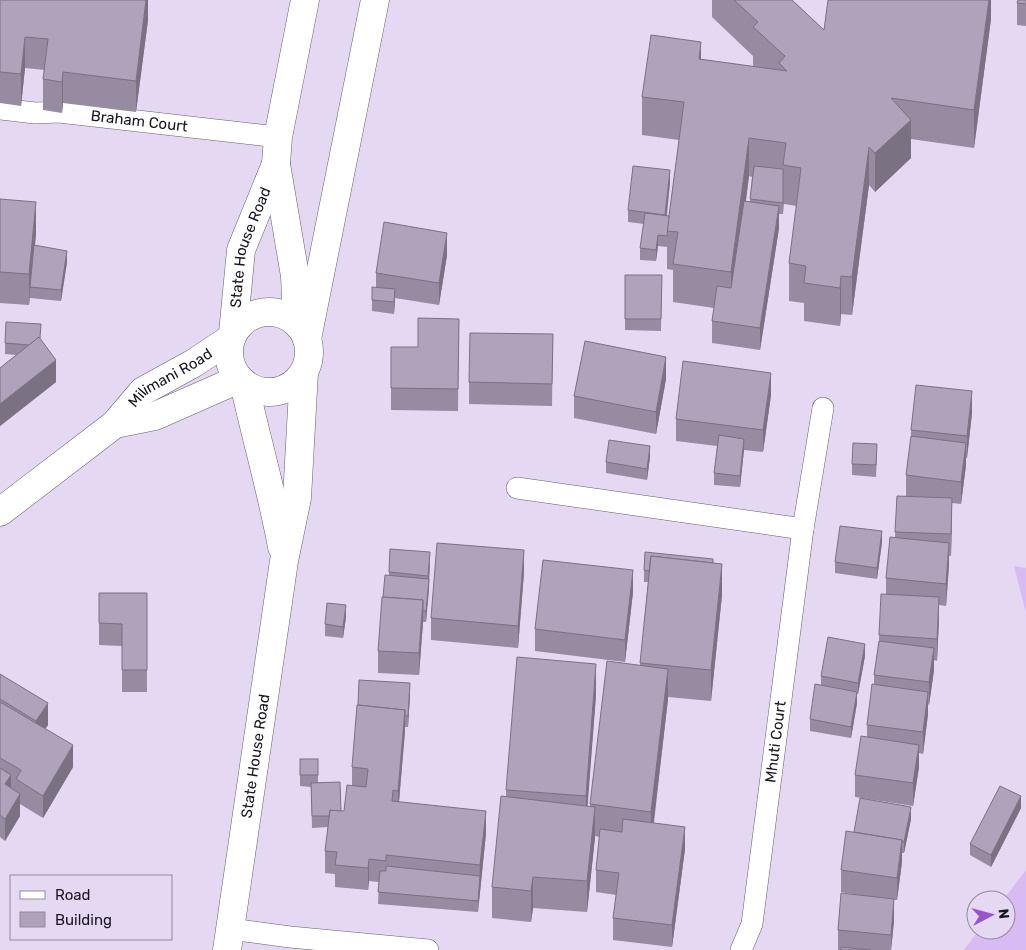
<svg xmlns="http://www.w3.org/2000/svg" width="1026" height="950" viewBox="0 0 1026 950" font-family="Rubik,sans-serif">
	<rect width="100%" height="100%" fill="#e5d8f3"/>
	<!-- green -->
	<g fill="#d7bbf2">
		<polygon points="1014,566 1026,568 1026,613"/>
		<polygon points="1026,870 1026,950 964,950 979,930 1006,930 1006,900 1003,900"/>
	</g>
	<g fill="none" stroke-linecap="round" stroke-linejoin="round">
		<!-- service casing -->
		<g stroke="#685d74" stroke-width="22">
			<g id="service">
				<path id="s1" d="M0 109 35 113 59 112 278 137"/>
				<polyline points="517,488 803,529"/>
				<polyline points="230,929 290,937 428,950"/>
				<path id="s2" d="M741 950 752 924 803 529 823 408"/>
			</g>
		</g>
		<!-- minor casing -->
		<g stroke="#685d74" stroke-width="29">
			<polyline id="minor" points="307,339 375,0"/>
		</g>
		<!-- tertiary casing -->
		<g stroke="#685d74" stroke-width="29">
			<g id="tertiary">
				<polyline points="115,424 155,416 239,379"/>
				<path id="s3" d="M0 512 115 424 143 391 194 363 230 339"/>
			</g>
		</g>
		<!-- secondary casing -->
		<g stroke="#685d74" stroke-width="29">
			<g id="secondary">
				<circle cx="269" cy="352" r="40"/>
				<polyline points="297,323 295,276 276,164 278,137 305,0"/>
				<path id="s4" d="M233 333 241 250 276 164"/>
				<path d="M244 383C256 438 272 492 282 547"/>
				<path id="s5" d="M227 950 284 561 297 498 304 372"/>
			</g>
		</g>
		<!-- service -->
		<use href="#service" stroke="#fff" stroke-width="21"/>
		<!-- minor -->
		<use href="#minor" stroke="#fff" stroke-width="28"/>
		<!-- tertiary -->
		<use href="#tertiary" stroke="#fff" stroke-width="28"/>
		<!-- secondary -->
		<use href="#secondary" stroke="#fff" stroke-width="28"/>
	</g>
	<!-- wall -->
	<g fill="#968ba1" fill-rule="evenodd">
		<polygon points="0,0 148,0 148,20 136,112 63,103 62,113 43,110 43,79 45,70 25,68 21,106 0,103"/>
		<path d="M712 0H792L824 30 991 0V19L974 148 911 139V158L875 192 869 185 852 315 841 314 840 326 804 321V303L789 301V263L797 206 784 204 783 214H779V228L760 350 712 343V321L714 308 673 302V270L667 269V247L658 246 656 261 640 260V248L644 224 628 222V210L670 182 667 216H669L679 140 642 135V97L701 59 754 67 753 65V56L712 17ZM749 176 752 177 750 201H746Z"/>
		<polygon points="1026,0 1026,26 1017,25 1017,3"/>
		<polygon points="0,199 36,233 35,246 67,262 61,301 30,298 29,305 0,303"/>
		<polygon points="447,255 439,305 395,298 394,314 372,311 372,300 376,287 376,273"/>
		<polygon points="625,275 662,275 661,331 625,330"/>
		<polygon points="459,319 458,411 391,410 391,347 418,347"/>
		<polygon points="553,334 552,406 469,404 469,382"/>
		<polygon points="40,339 56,382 0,426 0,368 16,355 5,354 5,343"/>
		<polygon points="666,379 656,434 574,418 574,396"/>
		<polygon points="771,395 763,452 744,450 740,487 714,485 714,473 717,446 676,441 676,419"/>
		<polygon points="972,413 967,458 966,458 966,465 961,504 952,503 951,556 949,556 949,565 946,606 939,605 939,619 937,661 934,660 934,670 929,705 928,704 928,714 923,754 919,753 919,767 913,806 855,797 855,775 867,737 867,725 874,685 874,675 879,641 879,635 886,594 886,578 895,537 897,496 906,496 906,475 911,436 911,430"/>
		<polygon points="877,455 876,477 852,475 852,464"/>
		<polygon points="650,457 647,480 606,473 606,462"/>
		<polygon points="882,542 877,579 835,573 835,562"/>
		<polygon points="390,549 430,563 426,622 423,622 419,675 378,673 378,651 383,597 389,575"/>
		<polygon points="713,563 722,595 711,701 668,697 654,823 685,849 672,947 613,940 613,918 616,895 596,892 596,870 600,837 595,836 587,912 533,908 531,922 492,918 492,887 506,797 506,790 596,695 587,806 590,807 590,804 640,665 648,582 644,582 644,570"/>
		<polygon points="524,572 518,648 431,640 431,618"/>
		<polygon points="633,592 625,662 535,651 535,629"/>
		<polygon points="99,593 147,593 147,692 122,692 122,646 99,645"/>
		<polygon points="346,617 343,638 325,636 325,624"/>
		<polygon points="865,656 858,694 857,694 857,703 851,738 810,731 810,719 821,685 821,676"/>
		<polygon points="0,674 48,725 45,729 73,767 43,818 20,804 20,816 5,841 0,837"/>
		<polygon points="410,694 408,727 405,727 399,802 486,833 478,912 378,904 379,882 369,881 368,890 335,887 335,874 325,873 325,851 328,827 312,828 311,787 300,786 300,759 318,759 318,782 341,811 344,811 352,785 352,767"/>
		<polygon points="1021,808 991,867 970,855 970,844"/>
		<polygon points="911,819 904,853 902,853 902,862 897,900 894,900 894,921 891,950 838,950 838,930 865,896 841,892 841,870 854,832"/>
	</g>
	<!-- shaded-wall -->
	<g fill="#7a7183">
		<polygon points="146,0 148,0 148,20 136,112 136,81"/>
		<polygon points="989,0 991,0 991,19 974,148 974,110"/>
		<polygon points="25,37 25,68 21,106 21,74"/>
		<polygon points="701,42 701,80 699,59"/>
		<polygon points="63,72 63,103 62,113 62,82"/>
		<polygon points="911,120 911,158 875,192 875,153"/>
		<polygon points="749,138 749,176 731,310 731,272"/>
		<polygon points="869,147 869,185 852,315 852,277"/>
		<polygon points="670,170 670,182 665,226 665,215"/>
		<polygon points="36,202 36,233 31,287 30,287 29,305 29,274"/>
		<polygon points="779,206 779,228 760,350 760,328"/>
		<polygon points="447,233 447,255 439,305 439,283"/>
		<polygon points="658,235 658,246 656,261 656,250"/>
		<polygon points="67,251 67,262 61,301 61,290"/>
		<polygon points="841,276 841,314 840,326 840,288"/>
		<polygon points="395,289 395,300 394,314 394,302"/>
		<polygon points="666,357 666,379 656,434 656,412"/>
		<polygon points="56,360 56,382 0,426 0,404"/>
		<polygon points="771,373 771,395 763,452 763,430"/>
		<polygon points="972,391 972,413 967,458 967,436"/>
		<polygon points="744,439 744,450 740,487 740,476"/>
		<polygon points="966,443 966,465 961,504 961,482"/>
		<polygon points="650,446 650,457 647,480 647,469"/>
		<polygon points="952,498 952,520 951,556 951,534"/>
		<polygon points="882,531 882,542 877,579 877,568"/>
		<polygon points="949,543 949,565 946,606 946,584"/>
		<polygon points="524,550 524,572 518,648 518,626"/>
		<polygon points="430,552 429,590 426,622 426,611"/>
		<polygon points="722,564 722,595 711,701 711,670"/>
		<polygon points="633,570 633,592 625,662 625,640"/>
		<polygon points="939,597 939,619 937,661 937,639"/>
		<polygon points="423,600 423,622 419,675 419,653"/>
		<polygon points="346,605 346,617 343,638 343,627"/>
		<polygon points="865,644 865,656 858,694 858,683"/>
		<polygon points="934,648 934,670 929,705 929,682"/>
		<polygon points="596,664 596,695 586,827 586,796"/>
		<polygon points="668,669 668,700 651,843 651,812"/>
		<polygon points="410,683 410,694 408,727 408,716"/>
		<polygon points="857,692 857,703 851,738 851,727"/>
		<polygon points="928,692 928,714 923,754 923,732"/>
		<polygon points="48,703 48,725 36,743 36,721"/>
		<polygon points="405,710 405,732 398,813 398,791"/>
		<polygon points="73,745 73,767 43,818 43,796"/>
		<polygon points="919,745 919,767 913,806 913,783"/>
		<polygon points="11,775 11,797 5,784"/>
		<polygon points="20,794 20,816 5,841 5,819"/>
		<polygon points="1021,796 1021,808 991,867 991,855"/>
		<polygon points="595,807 595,838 587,912 587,881"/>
		<polygon points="911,807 911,819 904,853 904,842"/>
		<polygon points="486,811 486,833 478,912 480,865"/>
		<polygon points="685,827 685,849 672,947 672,925"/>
		<polygon points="902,840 902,862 897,900 897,878"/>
		<polygon points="369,859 369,881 368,890 368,868"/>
		<polygon points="533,877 533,908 531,922 531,891"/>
		<polygon points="894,899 894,921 891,950 891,935"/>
	</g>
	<!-- building -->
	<g fill="#afa2bb" stroke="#7a7183">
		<polygon points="0,0 146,0 136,81 63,72 62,82 43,79 48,39 25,37 21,74 0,72"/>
		<polygon points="734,0 792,0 824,30 828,0 989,0 974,110 891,98 911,120 875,153 869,147 852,277 841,276 840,288 804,283 806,266 789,263 801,168 783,165 786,143 749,138 731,272 673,264 678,232 667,231 684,102 642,97 651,35 701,42 699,59 787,71 779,63 785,56 753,27 758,22"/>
		<polygon points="1018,0 1026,0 1026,4 1017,3"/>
		<polygon points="633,166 670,170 665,215 628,210"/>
		<polygon points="754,166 783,169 783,203 750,199"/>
		<polygon points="0,199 36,202 29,274 0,272"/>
		<polygon points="744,201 779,206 760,328 712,321 717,286 731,288"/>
		<polygon points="645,213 669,216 667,236 658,235 656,250 640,248"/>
		<polygon points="384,222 447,233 439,283 376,273"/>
		<polygon points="34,245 67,251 61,290 30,287"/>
		<polygon points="625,275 662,275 661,319 625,319"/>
		<polygon points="372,287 395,289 394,302 372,300"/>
		<polygon points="418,318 459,319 458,389 391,388 391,347 418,347"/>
		<polygon points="6,322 41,324 40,338 39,337 29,345 5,343"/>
		<polygon points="470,333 553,334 552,384 469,382"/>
		<polygon points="39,337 56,360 0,404 0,368"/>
		<polygon points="585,341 666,357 656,412 574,396"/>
		<polygon points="683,361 771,373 763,430 676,419"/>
		<polygon points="916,385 972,391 967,436 911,430"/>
		<polygon points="719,435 744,439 740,476 714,473"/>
		<polygon points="911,436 966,443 961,482 906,475"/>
		<polygon points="609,440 650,446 647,469 606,462"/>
		<polygon points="853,443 877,444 876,465 852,464"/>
		<polygon points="897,496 952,498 951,534 895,532"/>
		<polygon points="840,526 882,531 877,568 835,562"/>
		<polygon points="890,537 949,543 946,584 886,578"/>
		<polygon points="437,543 524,550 518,626 431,618"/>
		<polygon points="390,549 430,552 428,576 389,572"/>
		<polygon points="645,552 713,559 713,563 651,556 649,571 644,570"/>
		<polygon points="651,556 722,564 711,670 640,663"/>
		<polygon points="543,560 633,570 625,640 535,629"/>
		<polygon points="385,575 429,579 426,611 423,611 423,600 383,597"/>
		<polygon points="99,593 147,593 147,670 122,670 122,624 99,623"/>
		<polygon points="881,594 939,597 937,639 879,635"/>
		<polygon points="382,597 423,600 419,653 378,651"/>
		<polygon points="327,603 346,605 343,627 325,624"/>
		<polygon points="828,637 865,644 858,683 821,676"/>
		<polygon points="879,641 934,648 929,682 874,675"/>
		<polygon points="517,657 596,664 586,796 506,790"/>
		<polygon points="607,661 668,669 651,812 590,804"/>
		<polygon points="0,674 48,703 36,721 0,699"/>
		<polygon points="359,680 410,683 408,716 405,716 405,710 358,705"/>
		<polygon points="815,684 857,692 851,727 810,719"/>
		<polygon points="872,684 928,692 923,732 867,725"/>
		<polygon points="0,702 73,745 43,796 16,779 21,770 0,758"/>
		<polygon points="357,705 405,710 398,791 393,790 392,801 486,811 480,865 386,855 386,861 369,859 368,868 335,865 337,852 325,851 330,810 344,811 347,785 366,787 368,769 352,767"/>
		<polygon points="861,736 919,745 913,783 855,775"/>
		<rect x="300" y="759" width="18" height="16"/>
		<polygon points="0,768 11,775 5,784 20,794 5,819 0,815"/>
		<polygon points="340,782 341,811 330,810 329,816 312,816 311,783"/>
		<polygon points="1000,786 1021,796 991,855 970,844"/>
		<polygon points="501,796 595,807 587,881 533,877 531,891 492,887"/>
		<polygon points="860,798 911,807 904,842 902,841 902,840 854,832"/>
		<polygon points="623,819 685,827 672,925 613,918 619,873 596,870 600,829 622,832"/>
		<polygon points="846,831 902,840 897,878 841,870"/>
		<polygon points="386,866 480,876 478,901 378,892 380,871 386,871"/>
		<polygon points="841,893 894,899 891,935 838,930"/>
		<polygon points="841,947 871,950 841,950"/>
	</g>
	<g text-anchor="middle" stroke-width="4" stroke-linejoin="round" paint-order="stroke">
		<!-- street labels -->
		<g font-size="15" fill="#1a151f" stroke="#e5d8f3">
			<text dy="5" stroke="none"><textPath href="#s1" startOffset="140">Braham Court</textPath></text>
			<text dy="5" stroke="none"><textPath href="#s4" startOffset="88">State House Road</textPath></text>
			<text dy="5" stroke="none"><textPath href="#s3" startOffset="218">Milimani Road</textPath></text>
			<text dy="5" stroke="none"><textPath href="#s2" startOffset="212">Mhuti Court</textPath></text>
			<text dy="5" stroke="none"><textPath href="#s5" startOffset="196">State House Road</textPath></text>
		</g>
	</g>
	<!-- legend -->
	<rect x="10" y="875" width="162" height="65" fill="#e5d8f3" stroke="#948a9e"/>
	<rect x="20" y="891" width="25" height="8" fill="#ffffff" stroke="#948a9e"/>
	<text x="55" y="900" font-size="15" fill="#1a151f">Road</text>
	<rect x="20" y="912" width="25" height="15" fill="#afa2bb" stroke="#948a9e"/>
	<text x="55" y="925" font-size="15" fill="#1a151f">Building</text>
	<!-- north arrow -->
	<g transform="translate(991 915) rotate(84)"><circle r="24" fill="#e5d8f3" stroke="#948a9e"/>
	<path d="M0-4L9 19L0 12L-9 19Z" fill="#9855cb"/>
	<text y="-8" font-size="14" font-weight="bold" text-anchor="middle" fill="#1a151f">N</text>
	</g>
</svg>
